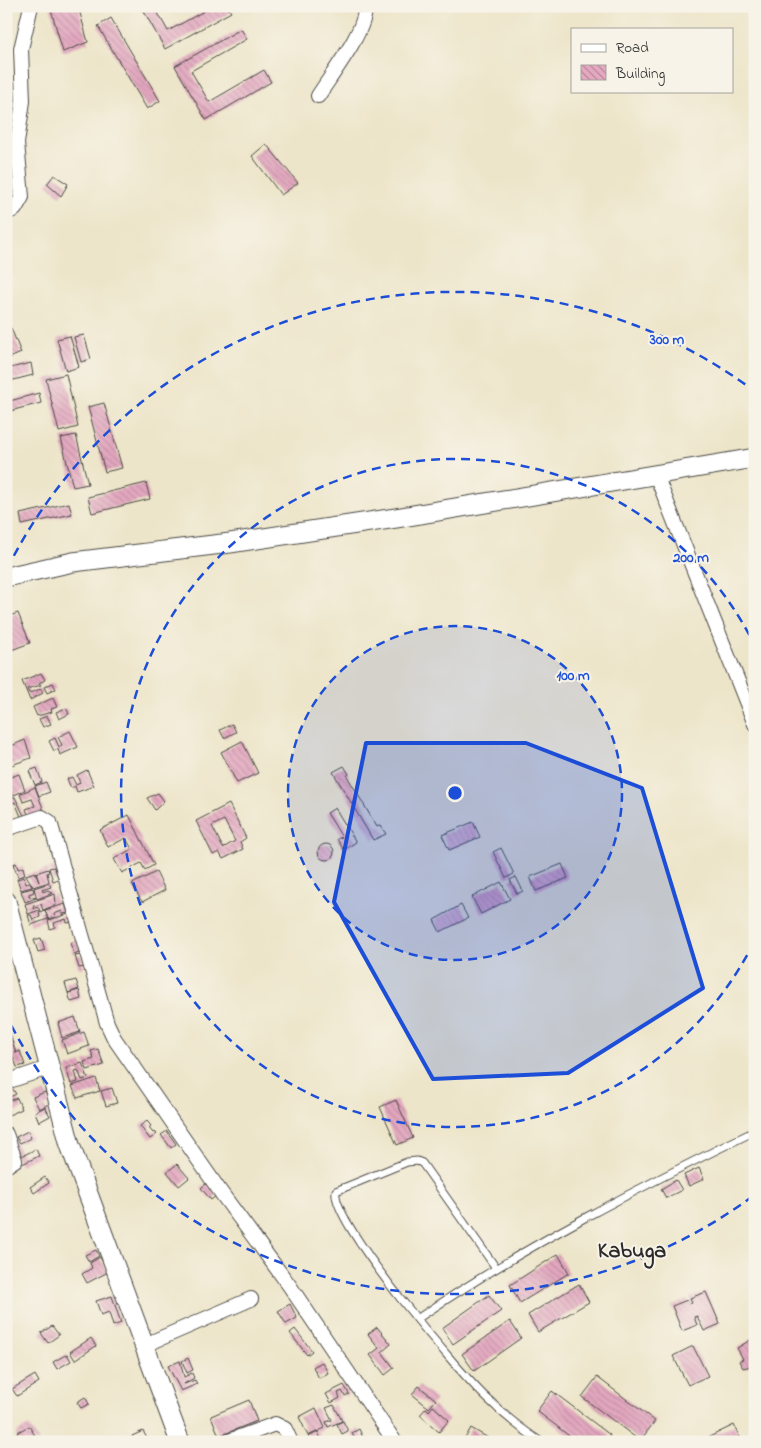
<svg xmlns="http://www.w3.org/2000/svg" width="761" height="1448" viewBox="0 0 761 1448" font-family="'Indie Flower',sans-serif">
	<defs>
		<pattern id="building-back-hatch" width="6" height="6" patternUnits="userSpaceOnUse" patternTransform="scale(1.25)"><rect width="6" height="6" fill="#e4a8c0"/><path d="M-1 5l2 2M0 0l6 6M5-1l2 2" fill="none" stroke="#b9899c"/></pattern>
	</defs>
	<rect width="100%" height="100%" fill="#f7f3e8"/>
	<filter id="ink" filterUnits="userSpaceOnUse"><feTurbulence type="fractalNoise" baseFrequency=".02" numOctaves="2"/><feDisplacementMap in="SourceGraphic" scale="10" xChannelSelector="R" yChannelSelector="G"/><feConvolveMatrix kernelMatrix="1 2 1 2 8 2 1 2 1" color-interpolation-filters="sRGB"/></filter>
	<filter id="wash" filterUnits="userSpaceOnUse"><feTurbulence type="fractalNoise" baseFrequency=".0096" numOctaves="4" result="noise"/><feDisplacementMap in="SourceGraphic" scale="20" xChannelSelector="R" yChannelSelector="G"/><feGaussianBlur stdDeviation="1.12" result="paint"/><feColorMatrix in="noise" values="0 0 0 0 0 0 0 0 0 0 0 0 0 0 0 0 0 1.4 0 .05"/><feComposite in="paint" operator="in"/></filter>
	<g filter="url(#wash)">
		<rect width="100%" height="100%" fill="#ede5c9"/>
		<g id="blocks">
			<!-- building -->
			<g fill="url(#building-back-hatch)" fill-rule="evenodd">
				<polygon points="50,6 78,6 88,42 63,52"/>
				<polygon points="141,6 154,6 168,31 213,6 227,6 231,12 165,49"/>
				<polygon points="111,18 160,101 147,109 98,26"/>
				<polygon points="241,29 247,39 191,71 209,102 264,70 271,82 206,120 175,66"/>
				<polygon points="266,144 298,183 281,195 252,156"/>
				<polygon points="54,175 68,184 61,196 47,184"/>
				<polygon points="11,328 21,353 7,359 6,330"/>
				<polygon points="84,335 91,359 81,362 74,337"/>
				<polygon points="70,336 79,367 66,371 57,339"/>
				<polygon points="31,363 33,375 6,382 6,369"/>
				<polygon points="66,374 78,427 59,432 46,379"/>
				<polygon points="39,393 41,403 6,412 6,402"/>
				<polygon points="104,403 122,468 105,472 88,407"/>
				<polygon points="76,435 88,484 73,487 61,438"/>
				<polygon points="146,483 150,499 92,513 88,497"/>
				<polygon points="69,503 72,514 22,525 20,514"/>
				<polygon points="18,613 30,643 6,652 6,617"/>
				<polygon points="41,673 45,680 39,683 41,685 27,689 29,693 41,689 43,693 30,700 22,681"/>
				<polygon points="53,683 56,689 47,693 44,687"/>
				<polygon points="53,698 57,707 51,709 52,712 37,716 33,707"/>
				<polygon points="66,708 69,714 59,719 56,712"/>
				<polygon points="47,716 51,724 43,727 39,719"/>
				<polygon points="232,724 236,732 224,738 220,730"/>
				<polygon points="70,731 78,747 60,755 58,749 54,751 49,741 55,738 59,747 62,745 58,737"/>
				<polygon points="25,740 31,758 6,767 6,748"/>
				<polygon points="242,741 258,773 237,783 221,752"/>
				<polygon points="344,766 349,774 347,776 377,827 380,825 386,834 373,840 333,772"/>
				<polygon points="37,768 42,782 35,785 29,771"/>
				<polygon points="87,770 94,786 77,792 75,786 71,788 67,779 72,777 76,785 80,783 77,775"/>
				<polygon points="19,774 25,790 12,796 6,779"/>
				<polygon points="46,782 50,792 39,796 35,786"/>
				<polygon points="35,787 44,811 29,817 26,809 35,806 32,799 23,802 20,794"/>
				<polygon points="158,793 164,801 155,810 147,798"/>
				<polygon points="15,797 25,818 22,819 15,802 11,804 9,799"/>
				<path d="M229 804 246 838 240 842 243 849 223 859 219 852 213 855 196 821ZM224 820 235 841 223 848 212 826Z"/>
				<polygon points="335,808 356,842 344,850 337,839 342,837 327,813"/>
				<polygon points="129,815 154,865 145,870 141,863 122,873 114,859 132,849 126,838 108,847 100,830"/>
				<polygon points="473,822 480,837 449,850 442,835"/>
				<circle cx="326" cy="852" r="8"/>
				<polygon points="501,848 514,874 506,878 493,852"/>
				<polygon points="16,863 18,869 23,867 25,875 18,877 13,864"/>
				<polygon points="562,864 568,878 536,891 530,877"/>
				<polygon points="54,867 59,879 53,881 49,868"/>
				<polygon points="48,869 49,872 47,873 49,882 33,887 26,875 35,872 39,882 36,873"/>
				<polygon points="156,872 165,890 142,902 132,884"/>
				<polygon points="24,877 26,884 30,883 32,887 21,890 17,879"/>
				<polygon points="516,877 523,891 517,894 510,880"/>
				<polygon points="501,882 510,899 481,914 472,897"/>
				<polygon points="49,883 51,887 42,890 43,892 48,890 53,893 37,899 34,888"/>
				<polygon points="33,888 34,892 29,894 29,896 36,898 25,902 21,891"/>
				<polygon points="55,894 56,905 43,910 41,904 35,906 35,905 33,905 34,909 37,907 40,910 28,914 25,904"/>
				<polygon points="65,904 68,913 63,914 62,911 54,914 55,917 48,919 45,910"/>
				<polygon points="461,905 468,918 440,932 434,920"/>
				<polygon points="45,910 48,919 31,925 28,915 31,915 33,920 40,917 39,912"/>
				<polygon points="69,914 72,922 67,923 66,919 54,923 55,927 50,929 48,920"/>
				<polygon points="41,938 45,950 38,952 34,940"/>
				<polygon points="77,940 81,951 74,954 70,943"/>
				<polygon points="81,955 84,967 79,968 75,956"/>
				<polygon points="76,980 79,989 68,993 65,983"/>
				<polygon points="79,990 81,999 71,1002 68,993"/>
				<polygon points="75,1017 80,1032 62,1038 58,1023"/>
				<polygon points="8,1028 16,1053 20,1051 25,1065 17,1067 12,1054 6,1055 6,1029"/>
				<polygon points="84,1032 89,1046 67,1054 62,1040"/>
				<polygon points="98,1049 104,1065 87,1070 84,1062 94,1059 91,1051"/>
				<polygon points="82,1063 88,1078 82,1080 78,1070 75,1071 78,1082 71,1084 66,1068"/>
				<polygon points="96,1078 100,1091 77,1098 72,1086"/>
				<polygon points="12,1088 16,1094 6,1099 6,1091"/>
				<polygon points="112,1088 117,1103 106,1106 101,1091"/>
				<polygon points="45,1092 51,1103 39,1109 33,1097"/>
				<polygon points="17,1098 22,1109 9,1115 6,1102"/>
				<polygon points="396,1100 413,1138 397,1145 380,1107"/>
				<polygon points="45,1107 50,1116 39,1122 35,1112"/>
				<polygon points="147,1121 151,1126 149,1128 153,1133 155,1132 157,1134 150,1139 140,1126"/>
				<polygon points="28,1131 31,1138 20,1143 16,1137"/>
				<polygon points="167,1131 176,1144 171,1148 161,1135"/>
				<polygon points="14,1139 22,1156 36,1149 39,1156 20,1165 9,1142"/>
				<polygon points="177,1164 189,1178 179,1186 167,1172"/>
				<polygon points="699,1168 704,1179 689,1186 684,1175"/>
				<polygon points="45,1177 49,1183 34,1193 30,1187"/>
				<polygon points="676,1180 682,1190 666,1198 661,1189"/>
				<polygon points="207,1183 217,1195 211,1200 201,1188"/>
				<polygon points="96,1250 99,1256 89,1262 85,1255"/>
				<polygon points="558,1254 569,1273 520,1303 510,1285"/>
				<polygon points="100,1257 108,1272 87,1283 82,1274 92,1268 90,1263"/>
				<polygon points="579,1284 589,1302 538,1332 528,1315"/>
				<polygon points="706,1292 720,1324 704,1331 697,1316 694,1317 697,1325 682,1331 672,1306 687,1300 689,1304 692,1302 690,1298"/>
				<polygon points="489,1295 501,1311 453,1344 442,1328"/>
				<polygon points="112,1296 121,1323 113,1326 109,1312 101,1315 96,1301"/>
				<polygon points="290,1304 297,1318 286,1324 278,1311"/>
				<polygon points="510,1321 521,1338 474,1371 462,1354"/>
				<polygon points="52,1326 59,1335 48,1343 41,1333"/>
				<polygon points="377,1327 391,1344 382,1352 394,1368 385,1375 370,1355 379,1348 368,1334"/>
				<polygon points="295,1329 312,1351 307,1355 290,1333"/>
				<polygon points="91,1338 96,1346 75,1360 70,1352"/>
				<polygon points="752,1339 755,1345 755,1365 743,1368 739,1361 743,1359 737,1348"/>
				<polygon points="693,1346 708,1376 688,1385 673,1356"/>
				<polygon points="67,1354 71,1361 57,1369 53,1362"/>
				<polygon points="188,1358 193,1370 187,1373 182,1361"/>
				<polygon points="180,1361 184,1377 192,1373 194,1378 184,1384 195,1380 197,1384 181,1391 168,1366"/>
				<polygon points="322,1362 328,1373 319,1378 313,1367"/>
				<polygon points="35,1375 39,1382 17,1396 12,1389"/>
				<polygon points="597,1377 655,1421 640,1441 582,1397"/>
				<polygon points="344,1385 349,1394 345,1396 342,1391 338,1393 340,1398 331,1403 326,1394"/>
				<polygon points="419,1386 436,1400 429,1408 412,1394"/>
				<polygon points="552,1391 610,1435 606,1442 577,1442 537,1411"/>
				<polygon points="85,1397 89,1404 81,1408 77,1402"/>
				<polygon points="249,1400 257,1421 219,1436 211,1416"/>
				<polygon points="334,1405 342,1421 328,1427 326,1422 332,1420 326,1408"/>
				<polygon points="433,1406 449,1420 439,1432 420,1415 426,1408 429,1411"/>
				<polygon points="316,1408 325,1428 308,1436 299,1417"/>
				<polygon points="343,1421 348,1431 342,1434 337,1424"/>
				<polygon points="734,1425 742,1442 704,1442 703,1440"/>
				<polygon points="29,1426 39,1442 19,1442 16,1438 18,1432"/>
				<polygon points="471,1428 495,1442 463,1442"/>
				<polygon points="359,1429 365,1442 351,1442 355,1440 352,1433"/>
				<polygon points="143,1431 148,1440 135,1442 132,1436"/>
				<polygon points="318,1432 320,1437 316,1439 318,1442 311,1442 308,1437"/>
			</g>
		</g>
	</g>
	<g filter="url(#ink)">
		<use href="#blocks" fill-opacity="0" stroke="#484743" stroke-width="1"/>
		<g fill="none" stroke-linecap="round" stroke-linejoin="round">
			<!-- lane casing -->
			<g stroke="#484743" stroke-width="9">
				<g id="lane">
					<path d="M496 1268 422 1163 417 1161 407 1162 336 1191C330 1221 462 1377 490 1401 505 1416 523 1430 541 1442"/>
					<path d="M417 1319C523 1247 640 1187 755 1131"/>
				</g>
			</g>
			<!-- street casing -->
			<g stroke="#484743" stroke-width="16">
				<g id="street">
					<path d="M318 96C331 75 367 30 365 6"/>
					<polyline points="6,213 15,209 22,197 17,143 23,101 21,49 31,6"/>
					<polyline points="656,475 755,724"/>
					<polyline points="6,829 42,817 50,822 107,1023 114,1038 222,1194 289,1285 395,1442"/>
					<polyline points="6,1082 51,1067"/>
					<polyline points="6,1134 15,1160 6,1166"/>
					<polyline points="145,1345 251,1299"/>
					<polyline points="226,1442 275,1424 285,1429 291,1442"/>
				</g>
			</g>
			<!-- secondary casing -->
			<g stroke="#484743" stroke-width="21">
				<g id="secondary">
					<polyline points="6,577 73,562 230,543 396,518 755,458"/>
					<polyline points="6,901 70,1145 180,1442"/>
				</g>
			</g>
			<!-- lane -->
			<use href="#lane" stroke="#fff" stroke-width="7"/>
			<!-- street -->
			<use href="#street" stroke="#fff" stroke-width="14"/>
			<!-- secondary -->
			<use href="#secondary" stroke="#fff" stroke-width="19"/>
		</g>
	</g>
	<!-- marked area -->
	<path fill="#1d4ed8" fill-opacity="0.2" stroke="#1d4ed8" stroke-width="4" stroke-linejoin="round" d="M366 743H526L642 788 703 988 568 1073 433 1079 334 902Z"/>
	<!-- distance rings -->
	<circle cx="455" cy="793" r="167" fill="#1d4ed8" fill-opacity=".12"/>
	<g fill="none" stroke="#1d4ed8" stroke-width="2.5" stroke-dasharray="9 6">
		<circle cx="455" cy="793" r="167"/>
		<path d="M754 942A334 334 0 1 1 754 644"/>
		<path d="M753 1196A501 501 0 0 1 7 1017M7 569A501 501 0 0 1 753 390"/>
	</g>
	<g text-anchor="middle" stroke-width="4" stroke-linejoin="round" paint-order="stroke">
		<!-- district labels -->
		<g font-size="22" font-weight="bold" fill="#2b2b2b" stroke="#f7f3e8">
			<text x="632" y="1257">Kabuga</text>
		</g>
	</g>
	<circle cx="455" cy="793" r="8" fill="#1d4ed8" stroke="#f7f3e8" stroke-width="2.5"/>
	<g font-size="15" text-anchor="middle" font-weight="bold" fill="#1d4ed8" stroke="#f7f3e8" stroke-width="4" stroke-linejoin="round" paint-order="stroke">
		<text x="667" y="344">300 m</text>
		<text x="691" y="562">200 m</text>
		<text x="573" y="680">100 m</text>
	</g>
	<!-- margin -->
	<rect width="761" height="1448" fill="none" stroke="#f7f3e8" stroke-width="25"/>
	<!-- legend -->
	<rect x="571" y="28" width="162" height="65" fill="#f7f3e8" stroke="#a5a39c"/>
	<rect x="581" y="44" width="25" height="8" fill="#ffffff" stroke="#a5a39c"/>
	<text x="616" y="52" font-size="15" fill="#2b2b2b">Road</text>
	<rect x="581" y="65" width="25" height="15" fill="url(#building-back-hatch)" stroke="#a5a39c"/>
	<text x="616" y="78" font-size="15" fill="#2b2b2b">Building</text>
</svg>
